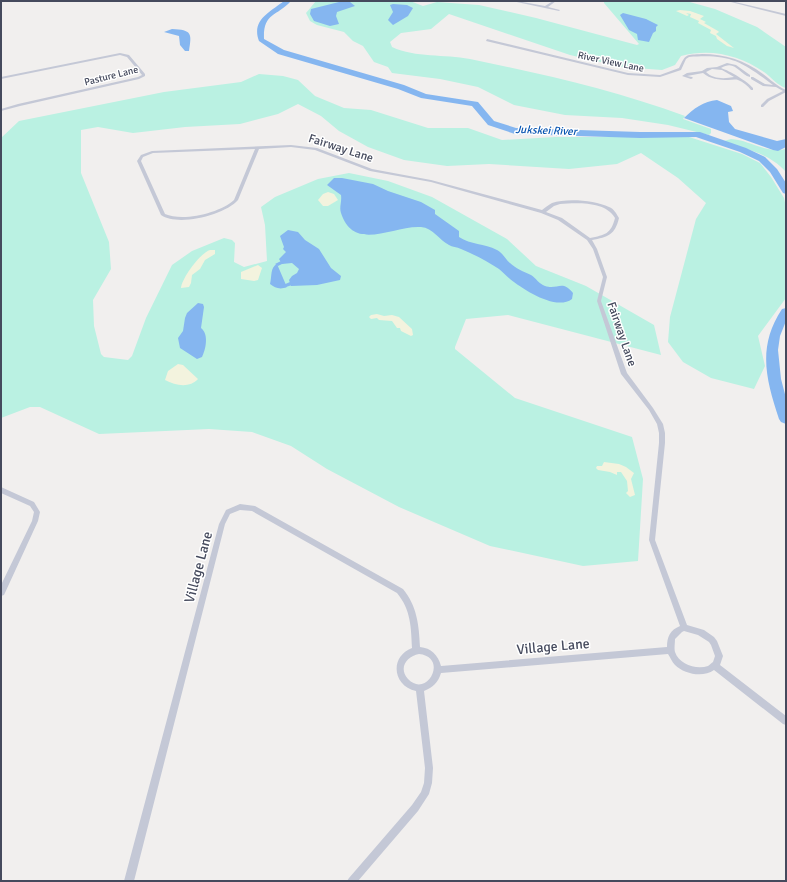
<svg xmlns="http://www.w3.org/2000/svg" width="787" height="882" viewBox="0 0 787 882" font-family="Signika,sans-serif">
	<rect width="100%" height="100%" fill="#f1efee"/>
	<!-- green -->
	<g fill="#baf1e2">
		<path d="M316 1H410L423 6 437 2 479 5 536 18 637 45 639 44 604 3V1H686L715 9 757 27 786 47V88C778 86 771 77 764 72 739 55 711 48 681 56L675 65 662 70 622 67 570 55 449 14 431 29 401 33 390 42 392 47C416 58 444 54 470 59 543 74 615 90 685 116L683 119 711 129V133L709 135 668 125 622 118 565 115 514 105 478 87 440 79 392 73 388 67 374 62 363 46 353 41 344 32 317 25 310 21 306 13Z"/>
		<polygon points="259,74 283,76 298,80 315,96 344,108 371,110 428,128 468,128 502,140 555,137 689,137 742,154 760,163 771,177 784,198 786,207 786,298 758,336 765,366 754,389 711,378 683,362 668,342 670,317 696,219 706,203 678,178 641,153 617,164 569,169 489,164 447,166 404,160 368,147 339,131 321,116 298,104 278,114 240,124 185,127 133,133 98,127 81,130 81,173 109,242 111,269 93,300 94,326 101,354 104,357 128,360 132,356 146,318 172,265 192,251 224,238 232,240 235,243 234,262 244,267 267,261 265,225 261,207 275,197 318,179 349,173 388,181 432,197 507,239 536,266 586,286 654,325 661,355 508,315 466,319 455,347 455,349 515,398 632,437 643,479 638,561 583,566 490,546 399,507 327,469 291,446 252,432 209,429 99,434 40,407 30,407 1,418 1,138 19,121 164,92 241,82"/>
		<path d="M731 139C750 140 766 154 786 149V172C768 152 748 151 724 141Z"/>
	</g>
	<!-- sand -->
	<g fill="#f3f3de">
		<polygon points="680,10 690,11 704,16 700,19 706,22 704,23 718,31 719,32 716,34 734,48 727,46 717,39 716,36 710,33 711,30 698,23 699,21 690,17 691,14 686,13 689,15 687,16 676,11"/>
		<polygon points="328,192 334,194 338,200 328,206 323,206 318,200 323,194"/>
		<path d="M210 250H215V254L205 260 200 269 192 275 191 283 189 287 181 288C182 278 200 253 210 250Z"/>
		<polygon points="258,265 262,268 258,280 254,281 241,279 241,272"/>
		<polygon points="377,314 384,316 392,315 399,317 412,329 413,335 411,336 401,331 400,328 397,328 392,321 379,320 377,318 371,319 369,317 371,315"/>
		<path d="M178 364 183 365 198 379C190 388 176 386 165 380L168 371Z"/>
		<polygon points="604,462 619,464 626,467 634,473 631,479 635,495 630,497 626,493 628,491 627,481 621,472 617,472 617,475 610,472 598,470 596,468 597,466 602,466"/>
	</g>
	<!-- water -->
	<g fill="#85b6f0">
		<polygon points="339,2 350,2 355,6 337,12 336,16 339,24 330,26 314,21 310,14 311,9"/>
		<polygon points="393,4 407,5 413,8 408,16 393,25 388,20 393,12 390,5"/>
		<polygon points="623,13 646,19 658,25 656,27 656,31 653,33 649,42 638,40 637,34 629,30 620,15"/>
		<path d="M172 29C192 30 192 33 189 51H185L180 45 179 36 164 32Z"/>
		<path d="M717 100 731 106 733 111 728 112 729 122 735 129 777 141 786 139V147L778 151 773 150 684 118C693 109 704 101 717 100Z"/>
		<path d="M334 178H342L373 184 388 191 421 202 435 210V214L459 231V237C471 245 484 243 497 250 503 253 505 259 510 263 515 268 524 272 531 275 536 278 539 284 545 286 558 290 562 279 573 293L572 299C556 311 524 290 510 279 506 276 503 272 499 269 487 261 473 254 461 249 457 247 452 247 449 245 439 240 433 228 421 227 393 225 354 253 341 213 339 207 342 202 341 195L327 185Z"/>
		<polygon points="288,230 298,232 305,240 319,249 331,268 341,276 340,280 317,285 291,286 289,280 292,276 297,273 299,269 292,263 282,264 279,259 286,252 283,249 284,247 280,236"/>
		<path d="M277 264 286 285 287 287C280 290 275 288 270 284 272 277 270 267 277 264Z"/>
		<path d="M198 303 203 304 204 307 201 328C209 334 206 349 202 357L197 359 180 348 178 338 183 331 185 318 187 313Z"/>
	</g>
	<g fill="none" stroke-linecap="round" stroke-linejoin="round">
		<!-- canal -->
		<g fill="#85b6f0" fill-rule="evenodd">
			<polygon points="281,261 284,263 278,266 275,264"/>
			<polygon points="290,282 293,284 292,285 286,287 283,285"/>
		</g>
		<!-- river -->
		<g fill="#85b6f0" fill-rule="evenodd">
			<path d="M284 1H291C276 17 263 13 264 39L284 50 404 85 426 94 478 102 494 121 516 128 640 132H700L746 148 765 157 777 169 786 183V194L783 193 770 172 759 161 740 152 696 137 640 138 515 134 488 125 472 106 421 98 398 89 278 54 259 41C251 20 270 12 284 1Z"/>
			<path d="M786 308V321L780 336 778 350 781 379 786 398V424L781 422 779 419C766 379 757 347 782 309Z"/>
		</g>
		<!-- minor -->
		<g fill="#c4c8d6" fill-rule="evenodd">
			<polygon points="512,1 517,1 545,6 553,1 556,1 548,7 560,10 559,11"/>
			<polygon points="727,1 731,1 786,14 786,16"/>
			<path d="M487 39 628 73 660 75 679 68C686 53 686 55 702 54 725 54 744 60 763 74 771 80 777 86 786 90V92L769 101 763 107H761V105L767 99 783 91 776 87 763 86 751 79V77H753L765 84 773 85C741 61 730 54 689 57L686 59 681 70 660 77 628 75 486 41Z"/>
			<polygon points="120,53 129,55 145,74 145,76 139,79 20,106 1,111 1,109 18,104 138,77 142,75 127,57 120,55 1,79 1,77"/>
			<path d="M727 63 736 65 750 75V77C739 74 735 59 721 68 730 71 747 81 753 88V90H751C748 86 743 82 738 80 735 79 731 80 728 80 719 80 710 79 703 73L687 76 692 77 693 78 691 79 682 76 687 73 702 71 707 68 717 67ZM712 69 722 70 734 77C724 79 713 79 706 72Z"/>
			<path d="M291 145 317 148 372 169 431 180 542 210C545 208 548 205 552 203 566 198 595 200 609 207 614 209 616 213 619 218 615 235 608 237 592 240L597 249 607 277 601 301 627 373 653 408 663 424 665 433V443L655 540 687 625 704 630 714 637 717 641 723 656 720 665 786 716V725L783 724 714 670C703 678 684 674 675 665 672 662 670 657 668 654L441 673C438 683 433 687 424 691L433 768 432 783 429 794 418 811 358 881H347L349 878 412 805 421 792 424 783 425 768 416 691C393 686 389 657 412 648 411 627 411 610 397 593L252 511 240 510 230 514 225 524 134 881H124L219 524 226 510 240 504 255 506 403 589C417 606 419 625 420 647 431 648 438 655 441 666L667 647C667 637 670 630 680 626L649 540 659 443V433L657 424 649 410 621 374 597 301 603 277 593 249 587 240 558 220 541 213 431 182 370 171 315 150 291 147 259 149 238 200C225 215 178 227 161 215L137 161 141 155 152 151ZM255 149 234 200C220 213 183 222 165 214L141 161 143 157 153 153ZM560 204C577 203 605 201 615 218 611 234 605 235 590 238L562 218 546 212 554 206ZM684 631 698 635 709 642 711 645 715 656 713 662C711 663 710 665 708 666 696 670 679 664 675 652 674 649 675 643 675 639L682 632ZM419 654C449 657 427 699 408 679 398 668 407 656 419 654Z"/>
			<polygon points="1,487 34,502 40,512 38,521 4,595 1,596 1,585 32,521 34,512 30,506 1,493"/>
		</g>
	</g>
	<g text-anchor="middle" stroke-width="3" stroke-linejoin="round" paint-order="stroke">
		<!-- far-street labels -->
		<g font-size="10" fill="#454a5d" stroke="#fff">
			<text transform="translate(611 61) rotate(12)" y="4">River View Lane</text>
			<text transform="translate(111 75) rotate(-14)" y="4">Pasture Lane</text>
		</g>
		<!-- far-water labels -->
		<g font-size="11" font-style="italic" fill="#0553b0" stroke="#fff">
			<text transform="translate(546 130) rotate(2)" y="4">Jukskei River</text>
		</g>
		<!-- street labels -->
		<g font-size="12" fill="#454a5d" stroke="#fff">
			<text transform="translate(341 148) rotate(18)" y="4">Fairway Lane</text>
			<text transform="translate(622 334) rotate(71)" y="4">Fairway Lane</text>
		</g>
		<!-- near-street labels -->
		<g font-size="14" fill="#454a5d" stroke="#fff">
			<text transform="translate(198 567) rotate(-75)" y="5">Village Lane</text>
			<text transform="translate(553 646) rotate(-5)" y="5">Village Lane</text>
		</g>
	</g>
	<!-- border -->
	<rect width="787" height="882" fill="none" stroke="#454a5d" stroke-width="4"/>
</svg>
